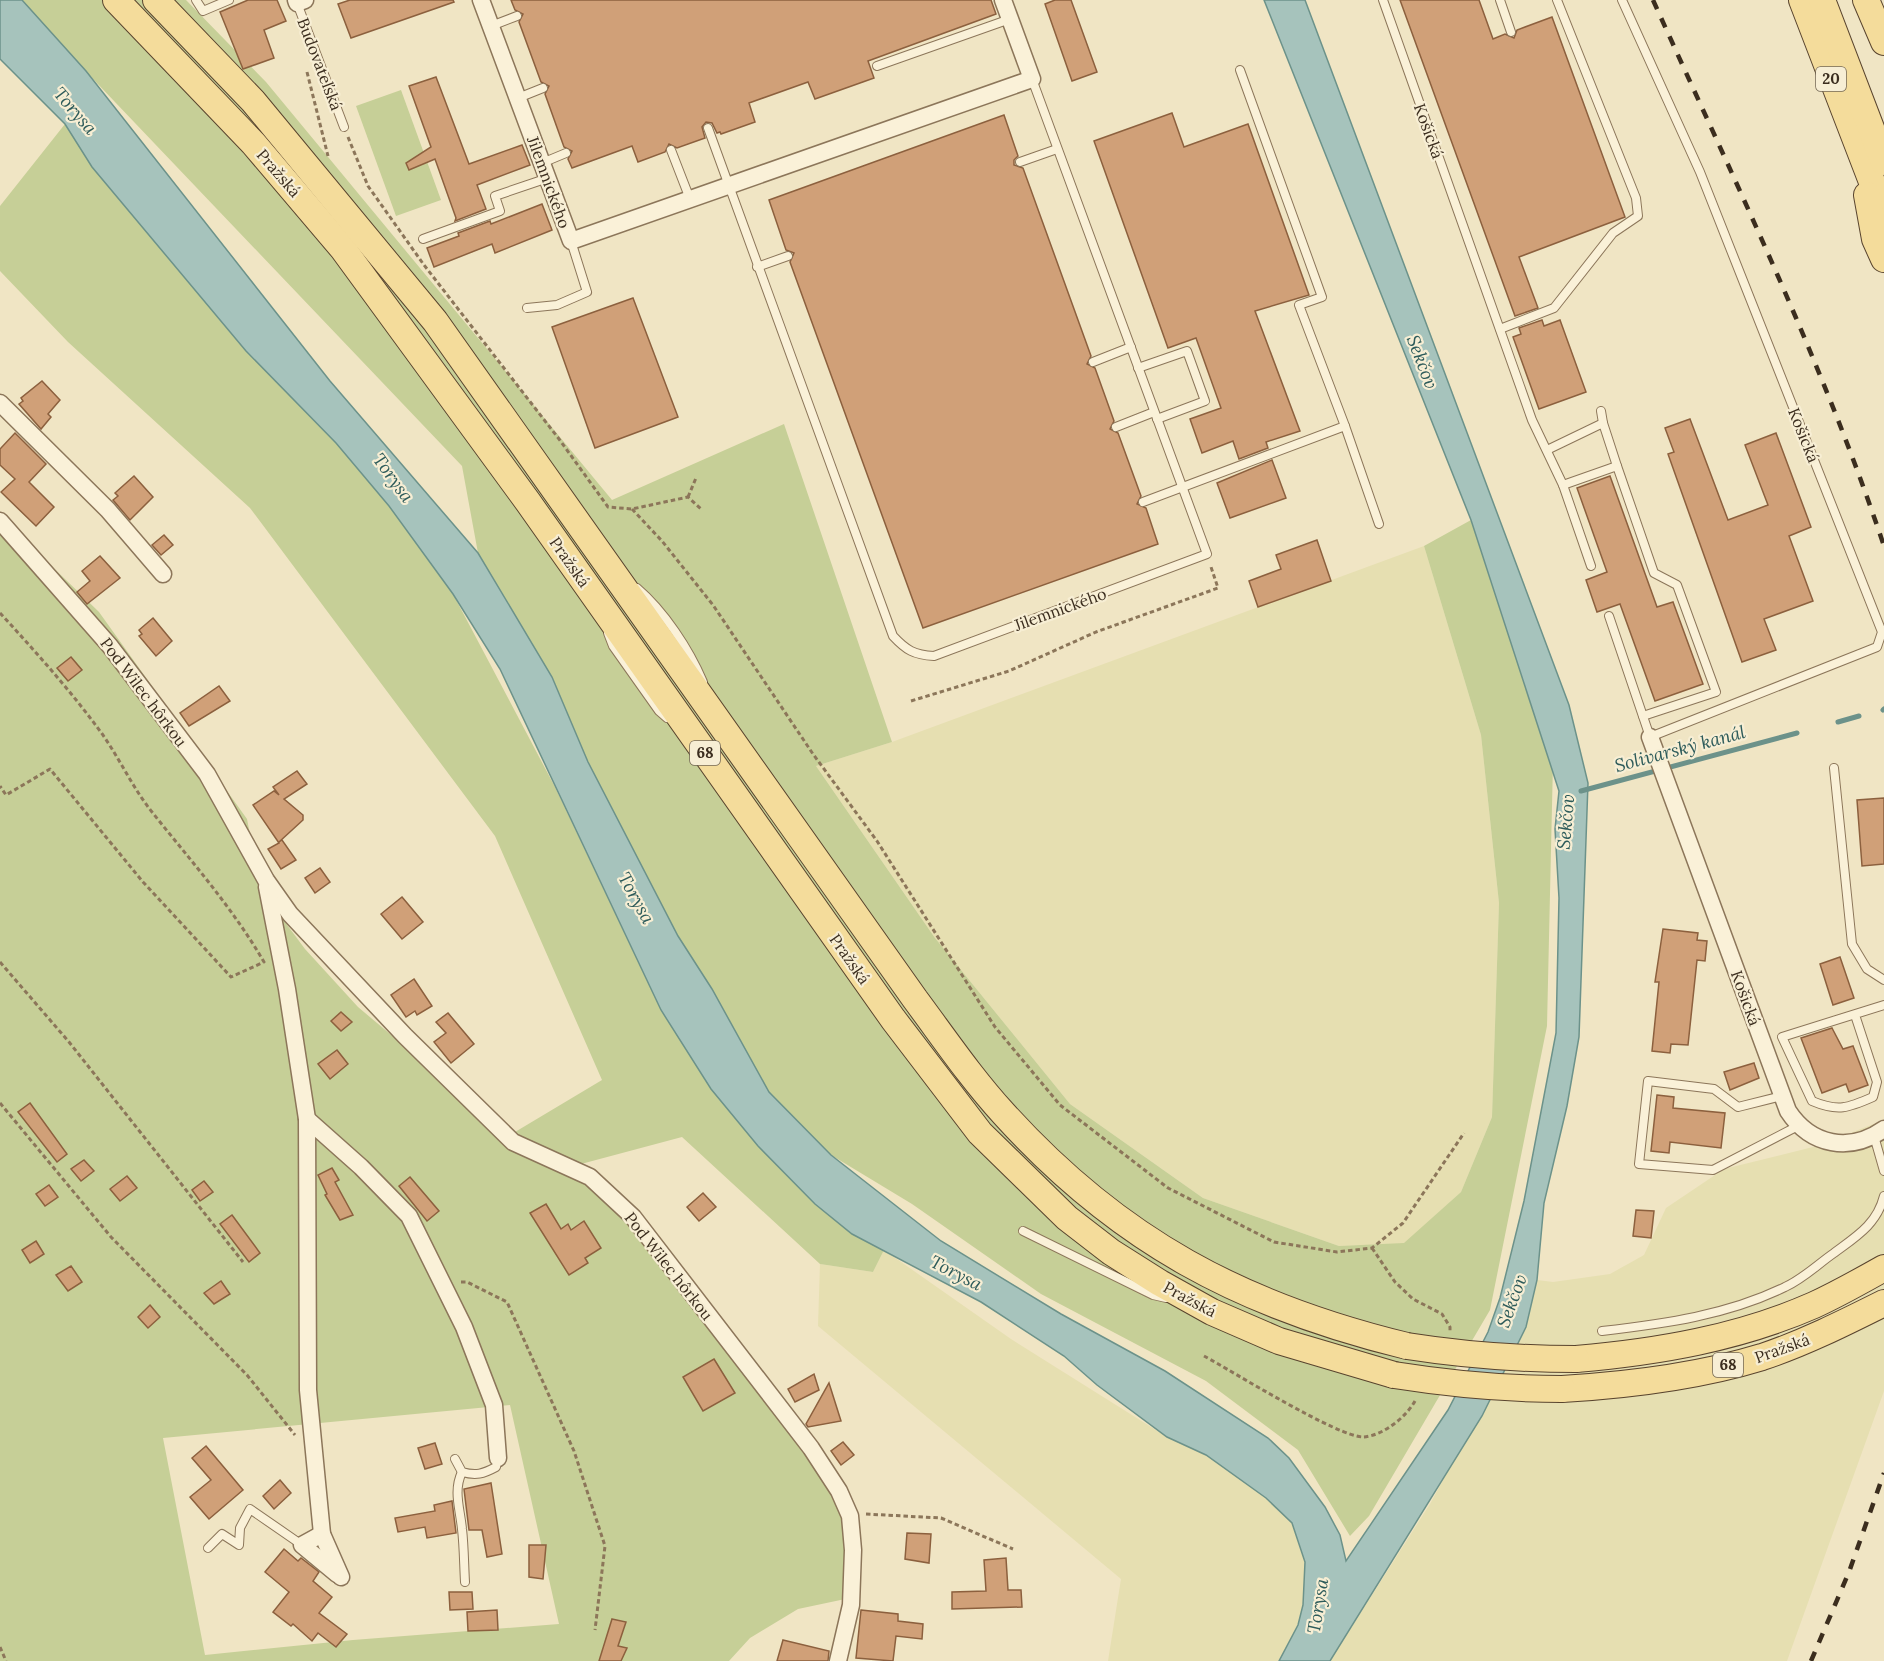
<svg xmlns="http://www.w3.org/2000/svg" width="1884" height="1661" viewBox="0 0 1884 1661" font-family="Lora,serif">
	<rect width="100%" height="100%" fill="#f0e5c4"/>
	<!-- farmland -->
	<g fill="#e6dfb1">
		<polygon points="1424,546 1481,735 1499,903 1492,1117 1461,1192 1404,1244 1339,1246 1203,1198 1070,1104 935,938 816,766 892,742"/>
		<polygon points="1884,1120 1884,1391 1787,1661 1330,1661 1430,1504 1526,1327 1537,1280 1553,1282 1610,1274 1644,1255 1666,1208 1724,1169 1817,1146"/>
		<polygon points="884,1250 1011,1339 1167,1437 1206,1455 1266,1498 1292,1523 1305,1562 1303,1605 1298,1625 1279,1661 1108,1661 1121,1579 818,1326 820,1264 873,1272"/>
	</g>
	<!-- green -->
	<g fill="#c6cf97" fill-rule="evenodd">
		<polygon points="22,0 186,0 266,82 612,500 784,424 892,742 816,766 935,938 1070,1104 1203,1198 1339,1246 1404,1243 1461,1192 1492,1117 1499,903 1481,735 1424,546 1471,520 1553,762 1547,1026 1490,1310 1369,1516 1350,1536 1298,1450 1206,1381 1041,1294 912,1204 831,1155 769,1092 712,989 678,936 588,762 552,677 478,553 462,466 54,38"/>
		<polygon points="401,90 441,200 396,216 356,106"/>
		<path d="M65 124 92 167 246 351 336 443 389 506 453 594 555 787 661 1010 758 1146 815 1204 852 1234 884 1250 873 1272 820 1264 682 1137 581 1164 806 1453 844 1515 850 1598 798 1609 750 1638 729 1661H0V516L99 612 247 819 258 875 267 898 305 949 358 1007 510 1135 602 1080 495 836 250 508 68 342 0 271V206ZM510 1405 559 1624 353 1640 205 1655 163 1438Z"/>
	</g>
	<!-- water -->
	<polygon fill="#a6c3bc" stroke="#6c928a" stroke-width="1.5" points="0,0 22,0 86,71 330,381 478,553 552,677 588,762 678,936 712,989 769,1092 831,1155 941,1241 1061,1314 1165,1371 1268,1438 1289,1458 1325,1507 1340,1535 1346,1561 1448,1410 1488,1332 1500,1298 1524,1201 1556,1033 1559,898 1555,829 1559,791 1471,520 1264,0 1305,0 1569,705 1588,783 1579,1037 1567,1106 1544,1203 1537,1280 1526,1327 1482,1416 1330,1661 1279,1661 1298,1625 1303,1605 1305,1562 1292,1523 1266,1498 1206,1455 1167,1437 1097,1385 1064,1356 981,1302 852,1234 815,1204 758,1146 711,1089 661,1010 500,669 453,594 389,506 336,443 246,351 92,167 65,124 0,59"/>
	<g fill="none" stroke-linecap="round" stroke-linejoin="round">
		<!-- stream -->
		<g stroke="#6c928a" stroke-width="5">
			<polyline points="1883,710 1884,709"/>
			<polyline points="1838,722 1859,716"/>
			<polyline points="1581,791 1797,733"/>
		</g>
	</g>
	<!-- building -->
	<g fill="#d0a078" stroke="#8c603e" stroke-width="1.5">
		<polygon points="248,0 277,0 286,21 264,30 274,58 243,69 220,12"/>
		<polygon points="350,0 453,0 454,2 351,38 338,4"/>
		<polygon points="511,0 991,0 996,14 868,61 874,78 815,99 808,82 749,103 755,122 721,134 720,132 717,133 712,123 706,122 702,127 705,138 677,148 669,144 665,152 638,162 632,146 572,168 568,159 572,151 564,147 545,94 549,86 541,82 519,22 523,14 515,10"/>
		<polygon points="1055,0 1071,0 1097,72 1072,81 1045,4"/>
		<polygon points="1400,0 1479,0 1493,39 1505,34 1514,38 1517,30 1552,17 1625,217 1519,257 1538,308 1515,316"/>
		<polygon points="436,77 469,164 522,145 530,165 477,185 486,209 455,221 456,218 435,159 409,170 406,163 431,147 409,86"/>
		<polygon points="1172,113 1184,147 1248,124 1309,295 1255,311 1300,431 1266,442 1268,448 1239,459 1233,441 1202,453 1190,419 1221,408 1196,338 1168,348 1094,141"/>
		<polygon points="1004,115 1018,156 1014,160 1014,165 1023,168 1091,356 1087,364 1095,368 1114,421 1110,429 1118,433 1141,496 1137,504 1146,508 1158,544 923,628 790,262 794,253 786,250 769,200"/>
		<polygon points="542,204 552,230 495,253 492,244 434,267 427,248 459,236 458,233 490,221 491,224"/>
		<polygon points="633,298 678,417 595,448 552,327"/>
		<polygon points="1542,320 1544,326 1560,320 1586,392 1539,409 1513,337 1521,334 1519,328"/>
		<polygon points="42,381 60,400 48,414 51,417 41,429 19,404 23,401 21,398"/>
		<polygon points="1690,419 1728,520 1768,505 1745,445 1776,433 1811,527 1789,536 1813,601 1764,619 1776,650 1742,662 1668,454 1674,452 1665,428"/>
		<polygon points="15,433 46,464 29,482 54,507 36,526 1,492 15,479 0,465 0,449"/>
		<polygon points="1272,460 1286,498 1230,518 1217,483"/>
		<polygon points="134,476 153,497 130,520 113,500 118,496 115,493"/>
		<polygon points="1610,476 1657,607 1673,602 1703,684 1655,701 1620,604 1597,612 1586,580 1607,572 1577,488"/>
		<polygon points="164,535 173,545 161,555 152,545"/>
		<polygon points="1317,540 1331,581 1258,607 1249,581 1281,569 1276,555"/>
		<polygon points="100,556 120,578 87,604 77,592 90,581 82,571"/>
		<polygon points="153,618 172,641 156,656 139,636 142,634 139,630"/>
		<polygon points="71,657 82,670 68,681 57,668"/>
		<polygon points="219,686 230,701 189,726 180,713"/>
		<polygon points="297,771 307,784 284,799 303,815 303,820 279,842 282,840 296,860 281,869 268,849 279,843 253,805 274,791 279,795 273,787"/>
		<polygon points="1884,798 1884,864 1862,866 1857,800"/>
		<polygon points="320,868 330,882 315,893 305,878"/>
		<polygon points="402,897 423,922 402,939 381,914"/>
		<polygon points="1663,929 1698,933 1697,940 1707,941 1705,961 1697,960 1688,1045 1671,1044 1670,1053 1652,1051 1659,982 1655,982"/>
		<polygon points="1840,957 1854,998 1833,1005 1820,964"/>
		<polygon points="414,979 432,1006 417,1015 415,1011 406,1017 391,995"/>
		<polygon points="341,1012 352,1022 341,1031 331,1021"/>
		<polygon points="448,1013 474,1044 451,1063 434,1042 446,1033 436,1022"/>
		<polygon points="1832,1028 1843,1049 1853,1046 1868,1085 1849,1092 1846,1084 1822,1093 1801,1038"/>
		<polygon points="337,1050 348,1064 330,1079 318,1064"/>
		<polygon points="1754,1063 1759,1078 1730,1090 1724,1072"/>
		<polygon points="1657,1095 1674,1097 1673,1108 1725,1113 1721,1148 1670,1142 1669,1153 1651,1151"/>
		<polygon points="30,1103 67,1154 57,1162 18,1112"/>
		<polygon points="84,1160 94,1171 81,1181 71,1169"/>
		<polygon points="332,1168 339,1180 335,1182 353,1215 340,1220 325,1195 327,1194 318,1175"/>
		<polygon points="127,1176 137,1188 120,1201 110,1189"/>
		<polygon points="410,1177 439,1211 427,1221 399,1186"/>
		<polygon points="204,1181 213,1192 200,1201 192,1190"/>
		<polygon points="49,1185 58,1197 45,1206 36,1194"/>
		<polygon points="703,1193 716,1207 699,1221 687,1207"/>
		<polygon points="546,1204 561,1229 568,1224 571,1230 584,1221 601,1248 585,1258 588,1263 569,1275 530,1213"/>
		<polygon points="1636,1210 1654,1211 1651,1238 1633,1236"/>
		<polygon points="232,1215 260,1253 249,1262 220,1224"/>
		<polygon points="36,1241 44,1254 30,1263 22,1250"/>
		<polygon points="71,1266 82,1282 68,1291 56,1275"/>
		<polygon points="221,1281 230,1294 214,1304 204,1293"/>
		<polygon points="150,1305 160,1317 148,1328 138,1317"/>
		<polygon points="714,1359 735,1393 703,1411 683,1377"/>
		<polygon points="814,1374 819,1390 795,1402 788,1389"/>
		<polygon points="829,1383 841,1421 808,1427 806,1424"/>
		<polygon points="843,1442 854,1455 841,1465 831,1451"/>
		<polygon points="435,1443 442,1464 425,1469 418,1448"/>
		<polygon points="206,1446 243,1490 209,1519 190,1497 211,1480 192,1458"/>
		<polygon points="280,1480 291,1493 274,1509 263,1496"/>
		<polygon points="491,1483 502,1554 487,1557 482,1530 469,1530 464,1489"/>
		<polygon points="452,1501 456,1533 427,1538 425,1527 398,1532 395,1518 435,1511 434,1505"/>
		<polygon points="907,1533 931,1534 929,1563 905,1559"/>
		<polygon points="529,1545 546,1545 543,1579 529,1577"/>
		<polygon points="284,1549 298,1561 301,1558 319,1572 313,1581 332,1597 319,1613 347,1634 336,1647 318,1633 312,1641 293,1624 291,1626 273,1612 289,1592 265,1572"/>
		<polygon points="1006,1558 1008,1590 1021,1590 1022,1607 952,1609 952,1592 986,1591 984,1560"/>
		<polygon points="449,1592 472,1592 473,1609 450,1610"/>
		<polygon points="497,1610 498,1630 468,1631 467,1612"/>
		<polygon points="861,1610 898,1614 898,1621 923,1624 922,1639 896,1636 893,1661 856,1658"/>
		<polygon points="612,1619 626,1622 618,1646 627,1648 621,1661 599,1661"/>
		<polygon points="783,1640 829,1651 828,1661 777,1661"/>
	</g>
	<g fill="none" stroke-linecap="round" stroke-linejoin="round">
		<!-- lane casing -->
		<g stroke="#8c765a" stroke-width="10">
			<g id="lane">
				<polyline points="196,0 203,11 229,0"/>
				<polyline points="1383,0 1532,420 1563,485"/>
				<polyline points="1500,0 1511,32"/>
				<polyline points="297,3 344,127"/>
				<polyline points="491,26 517,16"/>
				<polyline points="877,66 1010,19"/>
				<polyline points="518,98 543,88"/>
				<path d="M708 128 893 636C906 650 914 655 934 656L1207 554 1032 79"/>
				<polyline points="671,150 690,199"/>
				<polyline points="1020,162 1057,149"/>
				<polyline points="542,163 566,153"/>
				<polyline points="423,239 500,211 495,196 548,178"/>
				<polyline points="757,267 788,256"/>
				<polyline points="527,308 557,305 587,292 571,241"/>
				<polyline points="1500,329 1554,308 1613,233 1638,216 1636,198 1557,0"/>
				<polyline points="1093,362 1131,347"/>
				<polyline points="1138,368 1187,351 1205,401 1157,419"/>
				<polyline points="1601,411 1603,423"/>
				<polyline points="1345,426 1379,524"/>
				<polyline points="1116,427 1154,412"/>
				<polyline points="1547,450 1603,423 1617,466"/>
				<polyline points="1143,502 1345,426 1299,305 1322,297 1240,70"/>
				<polyline points="1591,566 1563,485 1617,466 1654,573 1677,585 1716,692 1643,716"/>
				<path d="M637 588C664 611 689 649 703 682"/>
				<polyline points="1609,616 1650,737 1877,647 1882,632 1700,172 1622,0"/>
				<polyline points="608,633 613,646 659,711 667,718"/>
				<polyline points="1834,768 1852,944 1867,969 1884,980"/>
				<path d="M1855 1015 1877 1082 1873 1097C1848 1108 1838 1112 1812 1101L1782 1037 1884 1005"/>
				<polyline points="1782,1096 1738,1107 1714,1089 1648,1081 1639,1164 1713,1170 1798,1126"/>
				<polyline points="1874,1136 1884,1171"/>
				<polyline points="1023,1231 1153,1295 1166,1298"/>
				<path d="M1602 1331C1664 1324 1728 1315 1785 1287 1803 1279 1818 1264 1834 1253 1857 1236 1877 1224 1884 1196"/>
				<path d="M455 1459 462 1472C476 1476 483 1474 496 1467L498 1458"/>
				<path d="M462 1472C453 1491 460 1508 462 1529 464 1546 464 1565 465 1582"/>
				<polyline points="208,1548 222,1534 239,1545 240,1528 250,1509 302,1545"/>
			</g>
		</g>
		<!-- street casing -->
		<g stroke="#8c765a" stroke-width="19">
			<g id="street">
				<polyline points="296,0 297,3 305,0"/>
				<polyline points="481,0 571,241 1032,79 1003,0"/>
				<polyline points="0,403 108,510 163,574"/>
				<polyline points="0,521 110,646 207,774 266,880 290,914 405,1036 513,1142 590,1177 633,1217 811,1448 839,1491 850,1516 853,1550 851,1605 838,1661"/>
				<path d="M1650 737 1788 1111C1811 1146 1850 1153 1884 1129"/>
				<polyline points="267,887 287,989 307,1119 308,1390 322,1534 341,1577"/>
				<polyline points="307,1119 361,1167 409,1216 464,1327 494,1405 498,1458"/>
				<polyline points="322,1534 302,1545 337,1574"/>
			</g>
		</g>
		<!-- primary casing -->
		<g stroke="#59442e" stroke-width="28">
			<g id="primary">
				<polyline points="116,0 253,143 343,249 528,502 893,1019 980,1133 1067,1218 1111,1252 1160,1283 1212,1312 1279,1341 1394,1375"/>
				<path d="M156 0 253 101 435 321 915 999C944 1038 971 1078 1004 1114 1119 1241 1242 1306 1407 1346"/>
				<polyline points="1802,0 1884,213"/>
				<polyline points="1822,0 1884,162"/>
				<polyline points="1866,0 1884,42"/>
				<polyline points="1867,195 1875,239 1884,259"/>
				<path d="M1576 1359C1658 1352 1739 1338 1814 1305 1838 1294 1861 1281 1884 1268"/>
				<path d="M1562 1389C1630 1385 1697 1377 1762 1357 1804 1343 1844 1323 1884 1303"/>
			</g>
		</g>
		<!-- path -->
		<g stroke="#8c765a" stroke-width="3" stroke-dasharray="4.5 3" stroke-linecap="butt">
			<polyline points="307,72 328,156"/>
			<polyline points="348,137 368,186 424,265 559,439 608,507 632,509 688,497 701,509"/>
			<polyline points="688,497 696,478"/>
			<polyline points="632,509 662,541 713,605 813,754 877,841 995,1027 1060,1105 1168,1188 1274,1242 1337,1252 1372,1248 1403,1223 1464,1133"/>
			<path d="M0 613C35 651 70 690 100 731 119 757 132 787 152 812 191 861 232 907 264 962L231 977 143 882 50 769 6 795 0 786"/>
			<polyline points="911,701 1009,671 1096,632 1218,588 1211,567"/>
			<polyline points="0,962 69,1042 243,1262"/>
			<polyline points="0,1103 111,1237 247,1375 295,1435"/>
			<polyline points="1372,1248 1395,1282 1413,1299 1442,1314 1450,1327 1450,1332"/>
			<polyline points="461,1282 467,1282 507,1302 574,1451 605,1546 595,1630"/>
			<path d="M1204 1356C1232 1371 1339 1438 1364 1437 1384 1435 1406 1417 1415 1401"/>
			<polyline points="866,1514 941,1518 1013,1549"/>
			<polyline points="0,1647 6,1661"/>
		</g>
		<!-- lane -->
		<use href="#lane" stroke="#faf1d8" stroke-width="8"/>
		<!-- street -->
		<use href="#street" stroke="#faf1d8" stroke-width="16"/>
		<!-- primary -->
		<use href="#primary" stroke="#f4dc9b" stroke-width="26"/>
		<!-- rail -->
		<g stroke="#3b2d1e" stroke-width="4.5" stroke-dasharray="10 10" stroke-linecap="butt">
			<path d="M1653 0C1734 180 1821 358 1884 546"/>
			<polyline points="1811,1661 1849,1572 1884,1473"/>
		</g>
		<!-- primary-bridge casing -->
		<g stroke="#59442e" stroke-width="28" stroke-linecap="butt">
			<g id="primary-bridge">
				<path d="M1407 1346C1464 1355 1519 1359 1576 1359"/>
				<path d="M1394 1375C1451 1384 1505 1389 1562 1389"/>
			</g>
		</g>
		<!-- primary-bridge -->
		<use href="#primary-bridge" stroke="#f4dc9b" stroke-width="26"/>
	</g>
	<g text-anchor="middle" stroke-width="4.5" stroke-linejoin="round" paint-order="stroke">
		<!-- shield labels -->
		<g fill="#f7eed4" stroke="#736755" stroke-width="1.5">
			<rect x="1816" y="67" width="30" height="24" rx="4.5"/>
			<rect x="690" y="741" width="30" height="24" rx="4.5"/>
			<rect x="1713" y="1353" width="30" height="24" rx="4.5"/>
		</g>
		<g font-size="15" font-weight="bold" fill="#3b2d1e">
			<text x="1831" y="84">20</text>
			<text x="705" y="758">68</text>
			<text x="1728" y="1370">68</text>
		</g>
		<!-- street labels -->
		<g font-size="16" fill="#3b2d1e" stroke="#f7eed4">
			<text transform="translate(320 64) rotate(69)" y="6">Budovateľská</text>
			<text transform="translate(1429 131) rotate(70)" y="6">Košická</text>
			<text transform="translate(279 173) rotate(49)" y="6">Pražská</text>
			<text transform="translate(549 182) rotate(70)" y="6">Jilemnického</text>
			<text transform="translate(1804 435) rotate(68)" y="6">Košická</text>
			<text transform="translate(570 562) rotate(55)" y="6">Pražská</text>
			<text transform="translate(1060 609) rotate(-20)" y="6">Jilemnického</text>
			<text transform="translate(144 692) rotate(53)" y="6">Pod Wilec hôrkou</text>
			<text transform="translate(850 959) rotate(55)" y="6">Pražská</text>
			<text transform="translate(1746 998) rotate(70)" y="6">Košická</text>
			<text transform="translate(669 1266) rotate(52)" y="6">Pod Wilec hôrkou</text>
			<text transform="translate(1190 1299) rotate(28)" y="6">Pražská</text>
			<text transform="translate(1782 1348) rotate(-20)" y="6">Pražská</text>
		</g>
		<!-- water labels -->
		<g font-size="18" font-style="italic" fill="#2d5b5a" stroke="#f7eed4">
			<text transform="translate(75 111) rotate(49)" y="6">Torysa</text>
			<text transform="translate(1422 362) rotate(69)" y="6">Sekčov</text>
			<text transform="translate(393 478) rotate(54)" y="6">Torysa</text>
			<text transform="translate(1680 749) rotate(-15)" y="6">Solivarský kanál</text>
			<text transform="translate(1566 822) rotate(-85)" y="6">Sekčov</text>
			<text transform="translate(636 898) rotate(61)" y="6">Torysa</text>
			<text transform="translate(956 1273) rotate(27)" y="6">Torysa</text>
			<text transform="translate(1512 1301) rotate(-70)" y="6">Sekčov</text>
			<text transform="translate(1318 1606) rotate(-81)" y="6">Torysa</text>
		</g>
	</g>
</svg>
